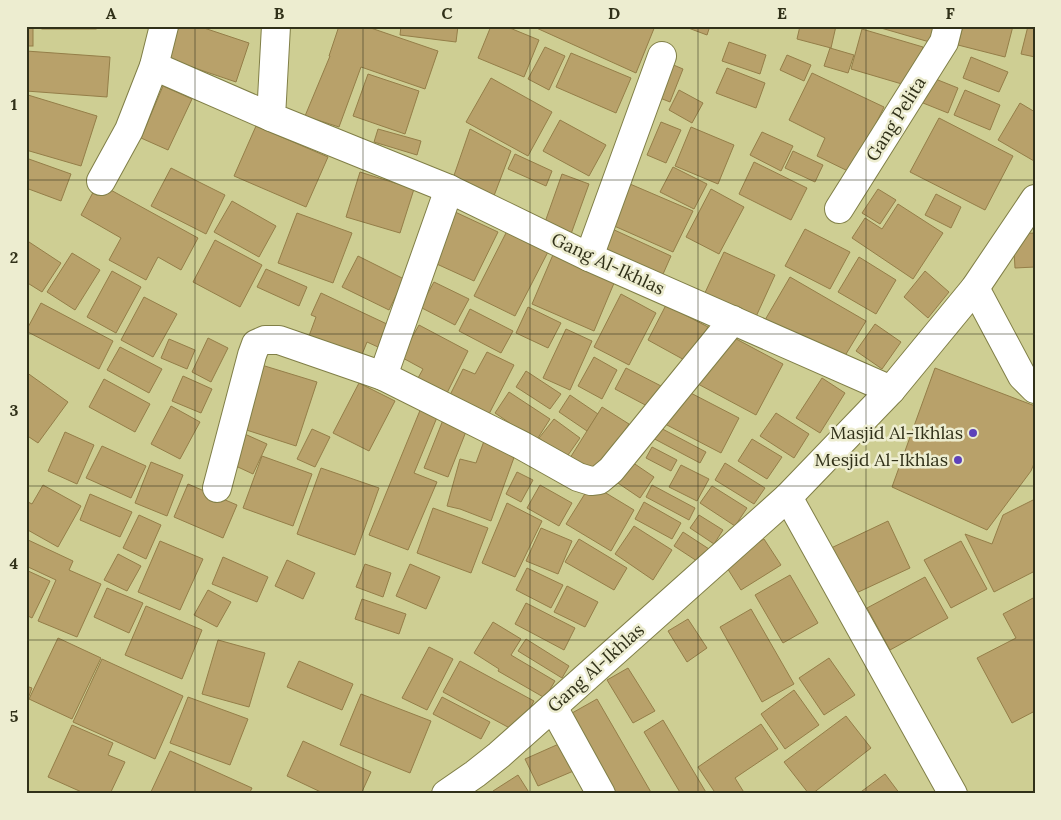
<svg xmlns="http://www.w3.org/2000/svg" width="1061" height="820" viewBox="0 0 1061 820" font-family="Lora,serif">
	<rect width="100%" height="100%" fill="#cece93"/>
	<!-- building -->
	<g fill="#b8a16a" stroke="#947e48">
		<rect x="26" y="26" width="7" height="20"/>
		<rect x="42" y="26" width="54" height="3"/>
		<polygon points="179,26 198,26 249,43 236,82 168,59"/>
		<polygon points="339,26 365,26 438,51 425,89 361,67 339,127 305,116 330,56 329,56"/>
		<polygon points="401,26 458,26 456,42 400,35"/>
		<polygon points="491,26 505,26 539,40 524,77 478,58"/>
		<polygon points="532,26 655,26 636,73"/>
		<polygon points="683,26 710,26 707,35"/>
		<polygon points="800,26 836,26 831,48 797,39"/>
		<polygon points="882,26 938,26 933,43 881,28"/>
		<polygon points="963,26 1013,26 1005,57 958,45"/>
		<polygon points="1028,26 1035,26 1035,57 1021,54"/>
		<polygon points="862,29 923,47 912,87 851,69"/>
		<polygon points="729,42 766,55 760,74 722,61"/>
		<polygon points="545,47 565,56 549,90 528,79"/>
		<polygon points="830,48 854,55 848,73 824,66"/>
		<polygon points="26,51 110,57 107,97 26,91"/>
		<polygon points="571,53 631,78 616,113 556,87"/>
		<polygon points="787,55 811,65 804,81 780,70"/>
		<polygon points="971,57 1008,72 999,92 963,78"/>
		<polygon points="664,61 683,69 670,102 650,94"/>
		<polygon points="727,68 765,83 756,108 716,93"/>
		<polygon points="812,73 884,107 852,173 817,156 825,138 789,120"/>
		<polygon points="368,74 419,91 405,134 353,116"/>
		<polygon points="491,78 552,112 528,156 466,122"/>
		<polygon points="933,78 958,88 948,113 923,103"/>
		<polygon points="163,86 192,99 168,150 141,138"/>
		<polygon points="679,90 703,103 692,123 669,110"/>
		<polygon points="965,90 1000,105 990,130 954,115"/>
		<polygon points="28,95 97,116 81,166 26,150 26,102"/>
		<polygon points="1020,103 1035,112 1034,161 998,140"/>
		<polygon points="939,118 1013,156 985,210 910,172"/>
		<polygon points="560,120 606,145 589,176 543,151"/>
		<polygon points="661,122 681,130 666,163 647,155"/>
		<polygon points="256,126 328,157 306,207 234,176"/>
		<polygon points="691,127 734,145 718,184 675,166"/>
		<polygon points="378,129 421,141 417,155 374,142"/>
		<polygon points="470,129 511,151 492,201 450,187"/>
		<polygon points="762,132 793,146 781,171 750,155"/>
		<polygon points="793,151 823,165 815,182 785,168"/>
		<polygon points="515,154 552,171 546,186 508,169"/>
		<polygon points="26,158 71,174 61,201 26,188"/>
		<polygon points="754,162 807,188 791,220 739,194"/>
		<polygon points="673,167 707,184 694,209 660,192"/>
		<polygon points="171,168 225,195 206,234 151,206"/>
		<polygon points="360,172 414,189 400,233 346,217"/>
		<polygon points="562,174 589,184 571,234 544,225"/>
		<polygon points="98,183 198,238 181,270 158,257 146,280 109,260 121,238 81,215"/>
		<polygon points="630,184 693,211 673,252 612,225"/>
		<polygon points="711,189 744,207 719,254 686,237"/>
		<polygon points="878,189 896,200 880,224 862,213"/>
		<polygon points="936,194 961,207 951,228 925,215"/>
		<polygon points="232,201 276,226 259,257 214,232"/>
		<polygon points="898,204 943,233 913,279 852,238 865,218 882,229"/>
		<polygon points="453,211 498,232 474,281 428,260"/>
		<polygon points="297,213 352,233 333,283 278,263"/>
		<polygon points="610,228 671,256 660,281 598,252"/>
		<polygon points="508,229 549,250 515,316 474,296"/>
		<polygon points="805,229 850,252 830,289 785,266"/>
		<polygon points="1035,233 1035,267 1015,268 1013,234"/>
		<polygon points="26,240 61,263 42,292 26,282"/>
		<polygon points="215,240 262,265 240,307 193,282"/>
		<polygon points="555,250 617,276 594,331 532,304"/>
		<polygon points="724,252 775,275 754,321 703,297"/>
		<polygon points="72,253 100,270 75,310 47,292"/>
		<polygon points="358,256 404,279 389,310 342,287"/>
		<polygon points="859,257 896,280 876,314 838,292"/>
		<polygon points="266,269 307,287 299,306 257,287"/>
		<polygon points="112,271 141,287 116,333 87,317"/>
		<polygon points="925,271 949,292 928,318 904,297"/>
		<polygon points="790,277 866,321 840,364 765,320"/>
		<polygon points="434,282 469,299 455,325 420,307"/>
		<polygon points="321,293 389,325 378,347 367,342 361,357 309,336 316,317 311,315"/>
		<polygon points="621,294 656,313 629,365 594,347"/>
		<polygon points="144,297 177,314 153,357 121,340"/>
		<polygon points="41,303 113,341 99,369 26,331"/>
		<polygon points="666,305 708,327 688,362 648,340"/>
		<polygon points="528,307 561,323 548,348 516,333"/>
		<polygon points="470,309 513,331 501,353 459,331"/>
		<polygon points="875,324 901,342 882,369 856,351"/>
		<polygon points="419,325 468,351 447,393 418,378 423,369 401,357"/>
		<polygon points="566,329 592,341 570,390 543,378"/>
		<polygon points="725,333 783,364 756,415 698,384"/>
		<polygon points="208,338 228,348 211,382 192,372"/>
		<polygon points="169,339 195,350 187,369 161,358"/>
		<polygon points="120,347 162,369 149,393 107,370"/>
		<polygon points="487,352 514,365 488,416 449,397 463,369 475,374"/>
		<polygon points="594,357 617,370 602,399 578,386"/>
		<polygon points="255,363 317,382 296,446 234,426"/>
		<polygon points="626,368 663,387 651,408 615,389"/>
		<polygon points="935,368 1035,406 1035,461 1031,471 987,530 892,487"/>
		<polygon points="526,371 561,394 550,409 516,387"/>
		<polygon points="26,372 68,402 38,443 26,435"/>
		<polygon points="183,376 212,389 201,413 172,401"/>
		<polygon points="822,378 845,393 820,433 796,418"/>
		<polygon points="104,379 150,404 135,432 89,407"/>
		<polygon points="359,383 395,401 369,451 333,433"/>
		<polygon points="683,389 739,418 721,453 665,424"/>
		<polygon points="509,392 550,419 536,441 495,413"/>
		<polygon points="570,395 598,414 587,431 559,412"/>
		<polygon points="171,406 200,422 180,459 151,444"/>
		<polygon points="602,407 629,424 597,475 570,458"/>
		<polygon points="421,408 438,415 414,473 437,482 408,550 369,535"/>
		<polygon points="776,413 809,434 794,458 760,436"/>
		<polygon points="554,419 580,438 566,458 539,438"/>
		<polygon points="443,420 467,429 448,477 424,468"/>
		<polygon points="653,424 706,452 700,463 647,435"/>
		<polygon points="312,429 330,437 315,467 297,459"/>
		<polygon points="238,431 267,444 253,474 225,461"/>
		<polygon points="65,432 94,445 77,484 48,471"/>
		<polygon points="752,439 782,457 767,479 738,461"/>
		<polygon points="484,441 516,452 491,521 460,509 447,506 460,459 476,463"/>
		<polygon points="102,446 146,466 131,498 86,478"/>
		<polygon points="652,447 677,460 671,471 646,458"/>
		<polygon points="262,456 312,474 293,526 243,508"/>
		<polygon points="626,458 654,477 640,498 612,479"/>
		<polygon points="151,462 183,475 167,516 135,503"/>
		<polygon points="725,463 765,488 754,504 715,480"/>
		<polygon points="681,465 709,479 697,501 669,487"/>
		<polygon points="321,468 379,488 355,555 297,534"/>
		<polygon points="517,472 533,480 521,502 506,494"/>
		<polygon points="188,484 237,505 223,538 174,517"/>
		<polygon points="591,484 634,510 611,551 566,524"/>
		<polygon points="43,485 81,506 58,547 26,529 26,501 32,504"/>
		<polygon points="540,485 572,503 559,526 527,508"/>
		<polygon points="652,485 695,508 689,520 646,497"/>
		<polygon points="712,486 747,508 735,526 700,503"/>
		<polygon points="90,494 132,512 120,537 80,520"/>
		<polygon points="1035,499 1035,571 994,592 965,534 992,544 1003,515"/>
		<polygon points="644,502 681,523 672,539 635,519"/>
		<polygon points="507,503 542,521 515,577 482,563"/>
		<polygon points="433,508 488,528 471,573 417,553"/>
		<polygon points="139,515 161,525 146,559 123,548"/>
		<polygon points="699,515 723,530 714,544 690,528"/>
		<polygon points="888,521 910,568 852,595 829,549"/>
		<polygon points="634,526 672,550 653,580 615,554"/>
		<polygon points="541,528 572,541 558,574 526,561"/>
		<polygon points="683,532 709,549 700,563 674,546"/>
		<polygon points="26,539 73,561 69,570 101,584 77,637 38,621 56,580 26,566"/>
		<polygon points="579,539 627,568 614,590 565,562"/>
		<polygon points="764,539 781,565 741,590 724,563"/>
		<polygon points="160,541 203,559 180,610 138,592"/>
		<polygon points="961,541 987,589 951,608 924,560"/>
		<polygon points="118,554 141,566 127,591 104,580"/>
		<polygon points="223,557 268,577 257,602 212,584"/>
		<polygon points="287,560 315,573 303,599 275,586"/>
		<polygon points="365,564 391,573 383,597 356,587"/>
		<polygon points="410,564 440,577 426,609 396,596"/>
		<polygon points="527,568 563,585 551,608 516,590"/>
		<polygon points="26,570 50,581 32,618 26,615"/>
		<polygon points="790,575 818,623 783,643 755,595"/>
		<polygon points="925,577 948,618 890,650 867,608"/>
		<polygon points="567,586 598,602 585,627 554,612"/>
		<polygon points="107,588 143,603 129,633 94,617"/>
		<polygon points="208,590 231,602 217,627 194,615"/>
		<polygon points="1035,597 1035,711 1012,723 977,658 1016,638 1003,614"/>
		<polygon points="362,599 406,614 399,634 355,619"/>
		<polygon points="526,603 575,628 564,650 515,624"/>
		<polygon points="146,606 202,630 182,679 125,655"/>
		<polygon points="751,609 794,684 762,702 720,627"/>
		<polygon points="688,619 707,648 687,662 668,631"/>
		<polygon points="493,622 521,639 511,655 555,681 545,698 498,671 499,669 474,653"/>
		<polygon points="58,638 101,658 72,719 29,699"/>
		<polygon points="526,639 569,666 562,678 518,651"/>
		<polygon points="218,640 265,653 249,707 202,694"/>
		<polygon points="429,647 453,659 427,710 402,698"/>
		<polygon points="829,658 855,695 824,715 799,678"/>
		<polygon points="102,659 183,696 155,759 73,722"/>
		<polygon points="299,661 353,684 342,710 287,687"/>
		<polygon points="460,661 534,701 517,732 443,692"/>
		<polygon points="628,668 655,711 633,723 607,680"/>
		<polygon points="26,686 32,688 26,704"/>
		<polygon points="794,690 819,725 785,749 761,714"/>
		<polygon points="361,694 431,721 410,773 340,745"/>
		<polygon points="188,697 248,719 230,765 170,743"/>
		<polygon points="442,697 490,722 481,739 433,714"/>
		<polygon points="597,699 652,794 611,794 565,717"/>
		<polygon points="846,716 871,748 812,794 809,794 784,762"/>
		<polygon points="663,720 707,794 681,794 644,732"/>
		<polygon points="761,724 778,749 735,778 745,794 716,794 698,767"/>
		<polygon points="72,725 113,743 108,755 125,762 110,794 86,794 48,777"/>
		<polygon points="570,739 583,767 538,786 525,759"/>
		<polygon points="303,741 371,772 361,794 325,794 287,776"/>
		<polygon points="170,751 252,788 249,794 150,794"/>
		<polygon points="885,774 900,794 858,794"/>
		<polygon points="518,775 530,794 495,794 493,791"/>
	</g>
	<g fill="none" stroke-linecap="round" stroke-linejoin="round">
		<!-- minor casing -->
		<g stroke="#807f47" stroke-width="30">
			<g id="minor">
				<polyline points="276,26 271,117 449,189 589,257 891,390"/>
				<polyline points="154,66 271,117"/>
				<polyline points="101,181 129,130 154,66 164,26"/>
				<polyline points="839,209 944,42 948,26"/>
				<polyline points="589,257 662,56"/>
				<polyline points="975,288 1022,376 1035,389"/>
				<polyline points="383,376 449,189"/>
				<polyline points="217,488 252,355 256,344 265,340 279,340 383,376 521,445 578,477 591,481 599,480 611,470 733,320"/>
				<polyline points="788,497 953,794"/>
				<polyline points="553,707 601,794"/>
				<polyline points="446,794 475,774 499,755 788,497 891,390 975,288 1035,199"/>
			</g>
		</g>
		<!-- minor -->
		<use href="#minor" stroke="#fff" stroke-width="28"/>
	</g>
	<!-- grid -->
	<path fill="none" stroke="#313119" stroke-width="1" stroke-opacity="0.55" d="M195 26V794M363 26V794M530 26V794M698 26V794M866 26V794M26 180H1035M26 334H1035M26 486H1035M26 640H1035"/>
	<!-- markers -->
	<g fill="#5d42ba" stroke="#ededd0" stroke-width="2">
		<circle cx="973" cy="433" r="5"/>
		<circle cx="958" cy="460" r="5"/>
	</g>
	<g text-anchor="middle" stroke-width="5" stroke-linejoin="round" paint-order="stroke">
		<!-- street labels -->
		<g font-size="18" fill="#313119" stroke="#ededd0">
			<text transform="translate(896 119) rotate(-58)" y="6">Gang Pelita</text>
			<text transform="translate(608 264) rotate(25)" y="6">Gang Al-Ikhlas</text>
			<text transform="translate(596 668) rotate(-42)" y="6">Gang Al-Ikhlas</text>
		</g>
		<!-- poi labels -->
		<g font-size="18" fill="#313119" stroke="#ededd0" text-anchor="end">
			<text x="963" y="439">Masjid Al-Ikhlas</text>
			<text x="948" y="466">Mesjid Al-Ikhlas</text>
		</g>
	</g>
	<!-- border -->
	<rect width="1061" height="820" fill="none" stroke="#ededd0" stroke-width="55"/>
	<rect x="28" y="28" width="1006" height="764" fill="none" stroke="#313119" stroke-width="2"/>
	<g font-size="16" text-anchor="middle" font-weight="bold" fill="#313119">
		<text x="111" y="19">A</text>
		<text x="279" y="19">B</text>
		<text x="447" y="19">C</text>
		<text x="614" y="19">D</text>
		<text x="782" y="19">E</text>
		<text x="950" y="19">F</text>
		<text x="14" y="110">1</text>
		<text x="14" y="263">2</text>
		<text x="14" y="416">3</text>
		<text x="14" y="569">4</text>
		<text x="14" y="722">5</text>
	</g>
</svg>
